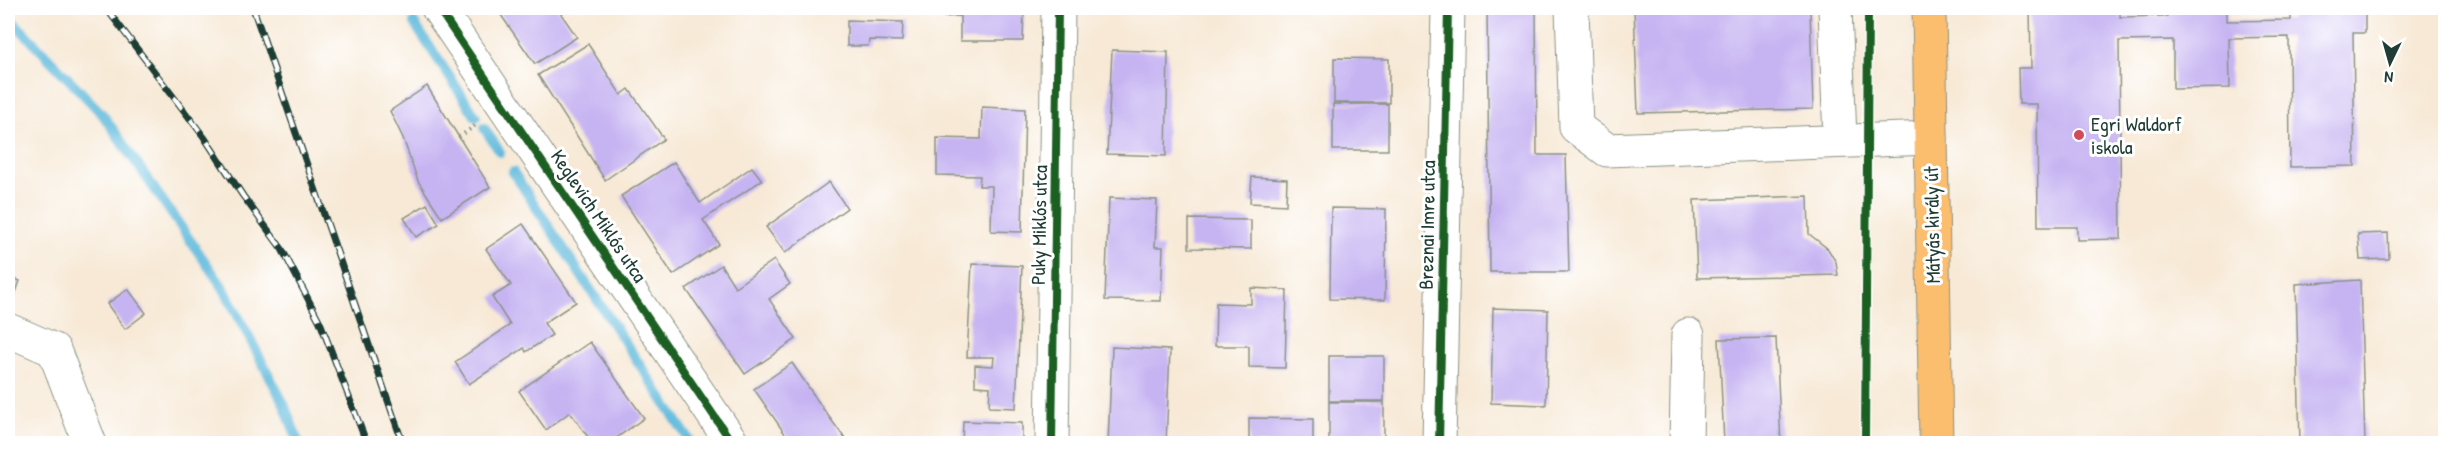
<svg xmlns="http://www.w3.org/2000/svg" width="2453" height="451" viewBox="0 0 2453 451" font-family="'Patrick Hand',sans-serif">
	<rect width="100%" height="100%" fill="#fff"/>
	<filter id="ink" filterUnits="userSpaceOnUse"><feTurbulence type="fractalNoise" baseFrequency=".0167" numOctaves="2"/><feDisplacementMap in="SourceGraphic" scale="12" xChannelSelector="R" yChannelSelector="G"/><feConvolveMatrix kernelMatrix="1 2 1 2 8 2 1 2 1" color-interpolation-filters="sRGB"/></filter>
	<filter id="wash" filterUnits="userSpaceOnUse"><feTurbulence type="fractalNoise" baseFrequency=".008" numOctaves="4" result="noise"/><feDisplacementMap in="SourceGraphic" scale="24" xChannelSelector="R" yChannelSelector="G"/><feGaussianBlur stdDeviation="1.35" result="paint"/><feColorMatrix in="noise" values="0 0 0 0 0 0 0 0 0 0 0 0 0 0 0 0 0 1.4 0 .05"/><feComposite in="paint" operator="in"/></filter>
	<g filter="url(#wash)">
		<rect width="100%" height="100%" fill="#f7e9d6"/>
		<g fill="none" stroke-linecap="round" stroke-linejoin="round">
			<!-- stream -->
			<g stroke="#5db9db" stroke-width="10">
				<polyline points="8,16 103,115 224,289 284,404 299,444"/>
				<polyline points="414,23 476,117"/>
				<polyline points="484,128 500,152"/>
				<polyline points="513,172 692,444"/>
			</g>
		</g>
		<g id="blocks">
			<!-- building -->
			<g fill="#c6b4f2">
				<polygon points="496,8 557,8 577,37 535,64"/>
				<polygon points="944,8 1024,8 1023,41 960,41 960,16 944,17"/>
				<polygon points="1487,8 1536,8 1537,155 1566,155 1569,272 1490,272"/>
				<polygon points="1634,8 1810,8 1813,109 1638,113"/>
				<polygon points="2030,8 2120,8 2120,17 2167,16 2167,8 2227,8 2227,21 2291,20 2291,8 2365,8 2365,33 2353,33 2355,166 2290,167 2289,37 2229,38 2230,88 2173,89 2173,40 2119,41 2121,239 2077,240 2077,227 2038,227 2037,104 2019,104 2018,68 2031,68"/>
				<polygon points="847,20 903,22 902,41 869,40 868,46 847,46"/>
				<polygon points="588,44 621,95 629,89 664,139 605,180 538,75"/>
				<polygon points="1112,50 1168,52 1166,156 1107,154"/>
				<polygon points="1334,58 1389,59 1389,103 1334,103"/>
				<polygon points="427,86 490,187 442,218 418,181 403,138 390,111"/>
				<rect x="1333" y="104" width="55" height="46"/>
				<polygon points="982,107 1025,109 1022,232 991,231 992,186 979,186 980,176 937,175 937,138 981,139"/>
				<polygon points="674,162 700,203 752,167 762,180 703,220 719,244 673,275 621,196"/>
				<polygon points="1252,177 1287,179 1286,205 1250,203"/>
				<polygon points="829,182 847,208 785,253 766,227"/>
				<polygon points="1808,196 1809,234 1828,249 1836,262 1838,275 1697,278 1694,200"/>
				<polygon points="1109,198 1157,200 1155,247 1163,247 1161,301 1105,300"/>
				<polygon points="427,204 439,224 416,237 404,218"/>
				<polygon points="1331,208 1386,209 1385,300 1330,299"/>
				<polygon points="1189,219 1251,220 1251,249 1189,248"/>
				<polygon points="523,224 576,302 544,323 552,335 526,352 524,348 469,384 455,362 510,325 492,297 511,285 486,249"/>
				<polygon points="2388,233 2389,259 2360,260 2358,234"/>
				<polygon points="774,260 790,284 769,299 796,339 745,374 686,289 721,265 735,287"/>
				<polygon points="972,264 1022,266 1016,408 989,407 990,387 975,386 975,365 993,366 994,357 967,357"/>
				<polygon points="8,276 20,281 8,314"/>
				<polygon points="2360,280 2365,444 2300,444 2296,284"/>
				<polygon points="1251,288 1287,290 1285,368 1249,367 1249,346 1215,346 1216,303 1251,304"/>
				<polygon points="128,289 146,313 125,329 107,304"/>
				<polygon points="1493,308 1548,310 1546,405 1491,403"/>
				<polygon points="1776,338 1781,444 1724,444 1719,339"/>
				<polygon points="590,342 644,418 608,444 593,444 570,412 546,430 519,391"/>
				<polygon points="1112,347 1170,350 1166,444 1108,444"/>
				<rect x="1329" y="356" width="55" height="45"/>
				<polygon points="792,363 824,410 849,444 792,444 754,389"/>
				<rect x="1329" y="402" width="55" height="42"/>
				<polygon points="1249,418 1313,419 1313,443 1249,444"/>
				<polygon points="963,421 1022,423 1022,444 962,444"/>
			</g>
		</g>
	</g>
	<g filter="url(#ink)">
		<use href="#blocks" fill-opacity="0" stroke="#8b9385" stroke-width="1.5"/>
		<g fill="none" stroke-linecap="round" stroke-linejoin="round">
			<!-- minor casing -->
			<g stroke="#8b9385" stroke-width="35">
				<g id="minor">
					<polyline points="438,8 733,444"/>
					<polyline points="1572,8 1576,127 1607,150 1931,138"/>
					<polyline points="1835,8 1840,140"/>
					<polyline points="8,330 54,350 90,444"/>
					<polyline points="1052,444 1058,8"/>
					<polyline points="1439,444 1448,8"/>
					<polyline points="1686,444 1688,335"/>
				</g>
			</g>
			<!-- major casing -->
			<g stroke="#8b9385" stroke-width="35">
				<polyline id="major" points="1929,8 1936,444"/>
			</g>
			<!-- path -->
			<polyline stroke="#8b9385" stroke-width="4" stroke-dasharray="1.5 4.5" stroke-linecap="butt" points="459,137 476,125"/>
			<!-- minor -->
			<use href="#minor" stroke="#fff" stroke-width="33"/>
			<!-- major -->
			<use href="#major" stroke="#fbbd6e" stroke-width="33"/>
			<!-- rail casing -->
			<g stroke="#1f3d34" stroke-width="7">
				<g id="rail">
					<polyline points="106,8 204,137 243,196 282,249 320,322 367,444"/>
					<polyline points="253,8 403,444"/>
				</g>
			</g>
			<!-- rail -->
			<use href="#rail" stroke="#fff" stroke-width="4.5" stroke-dasharray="14" stroke-linecap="butt"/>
			<!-- cycleway casing -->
			<g stroke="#fff" stroke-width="11">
				<g id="cycleway">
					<polyline points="438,8 733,444"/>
					<polyline points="1052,444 1058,8"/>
					<polyline points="1439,444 1448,8"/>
					<polyline points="1865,444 1868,8"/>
				</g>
			</g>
			<!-- cycleway -->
			<use href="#cycleway" stroke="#1b5e20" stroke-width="8"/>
		</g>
	</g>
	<!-- markers -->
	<circle fill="#d1495b" stroke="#fff" stroke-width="2" cx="2079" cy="135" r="6"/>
	<g text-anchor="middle" stroke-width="6" stroke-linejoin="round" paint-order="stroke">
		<!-- poi labels -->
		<g font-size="20" fill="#1f3d34" stroke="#fff" text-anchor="start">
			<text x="2091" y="131">Egri Waldorf<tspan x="2091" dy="23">iskola</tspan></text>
		</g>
		<!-- street labels -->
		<g font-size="20" fill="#1f3d34" stroke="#fff">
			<text transform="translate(599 216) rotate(56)" y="7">Keglevich Miklós utca</text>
			<text transform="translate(1039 225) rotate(-89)" y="7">Puky Miklós utca</text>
			<text transform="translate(1427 225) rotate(-89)" y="7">Breznai Imre utca</text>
			<text transform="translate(1932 225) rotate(-91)" y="7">Mátyás király út</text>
		</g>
	</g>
	<!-- margin -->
	<rect width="2453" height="451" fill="none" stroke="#fff" stroke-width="30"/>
	<!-- north arrow -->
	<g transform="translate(2390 63) rotate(185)" stroke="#ffffff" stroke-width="4.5" paint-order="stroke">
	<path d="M0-4.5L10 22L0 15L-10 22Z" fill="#1f3d34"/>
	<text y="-9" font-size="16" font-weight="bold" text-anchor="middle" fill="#1f3d34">N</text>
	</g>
</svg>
